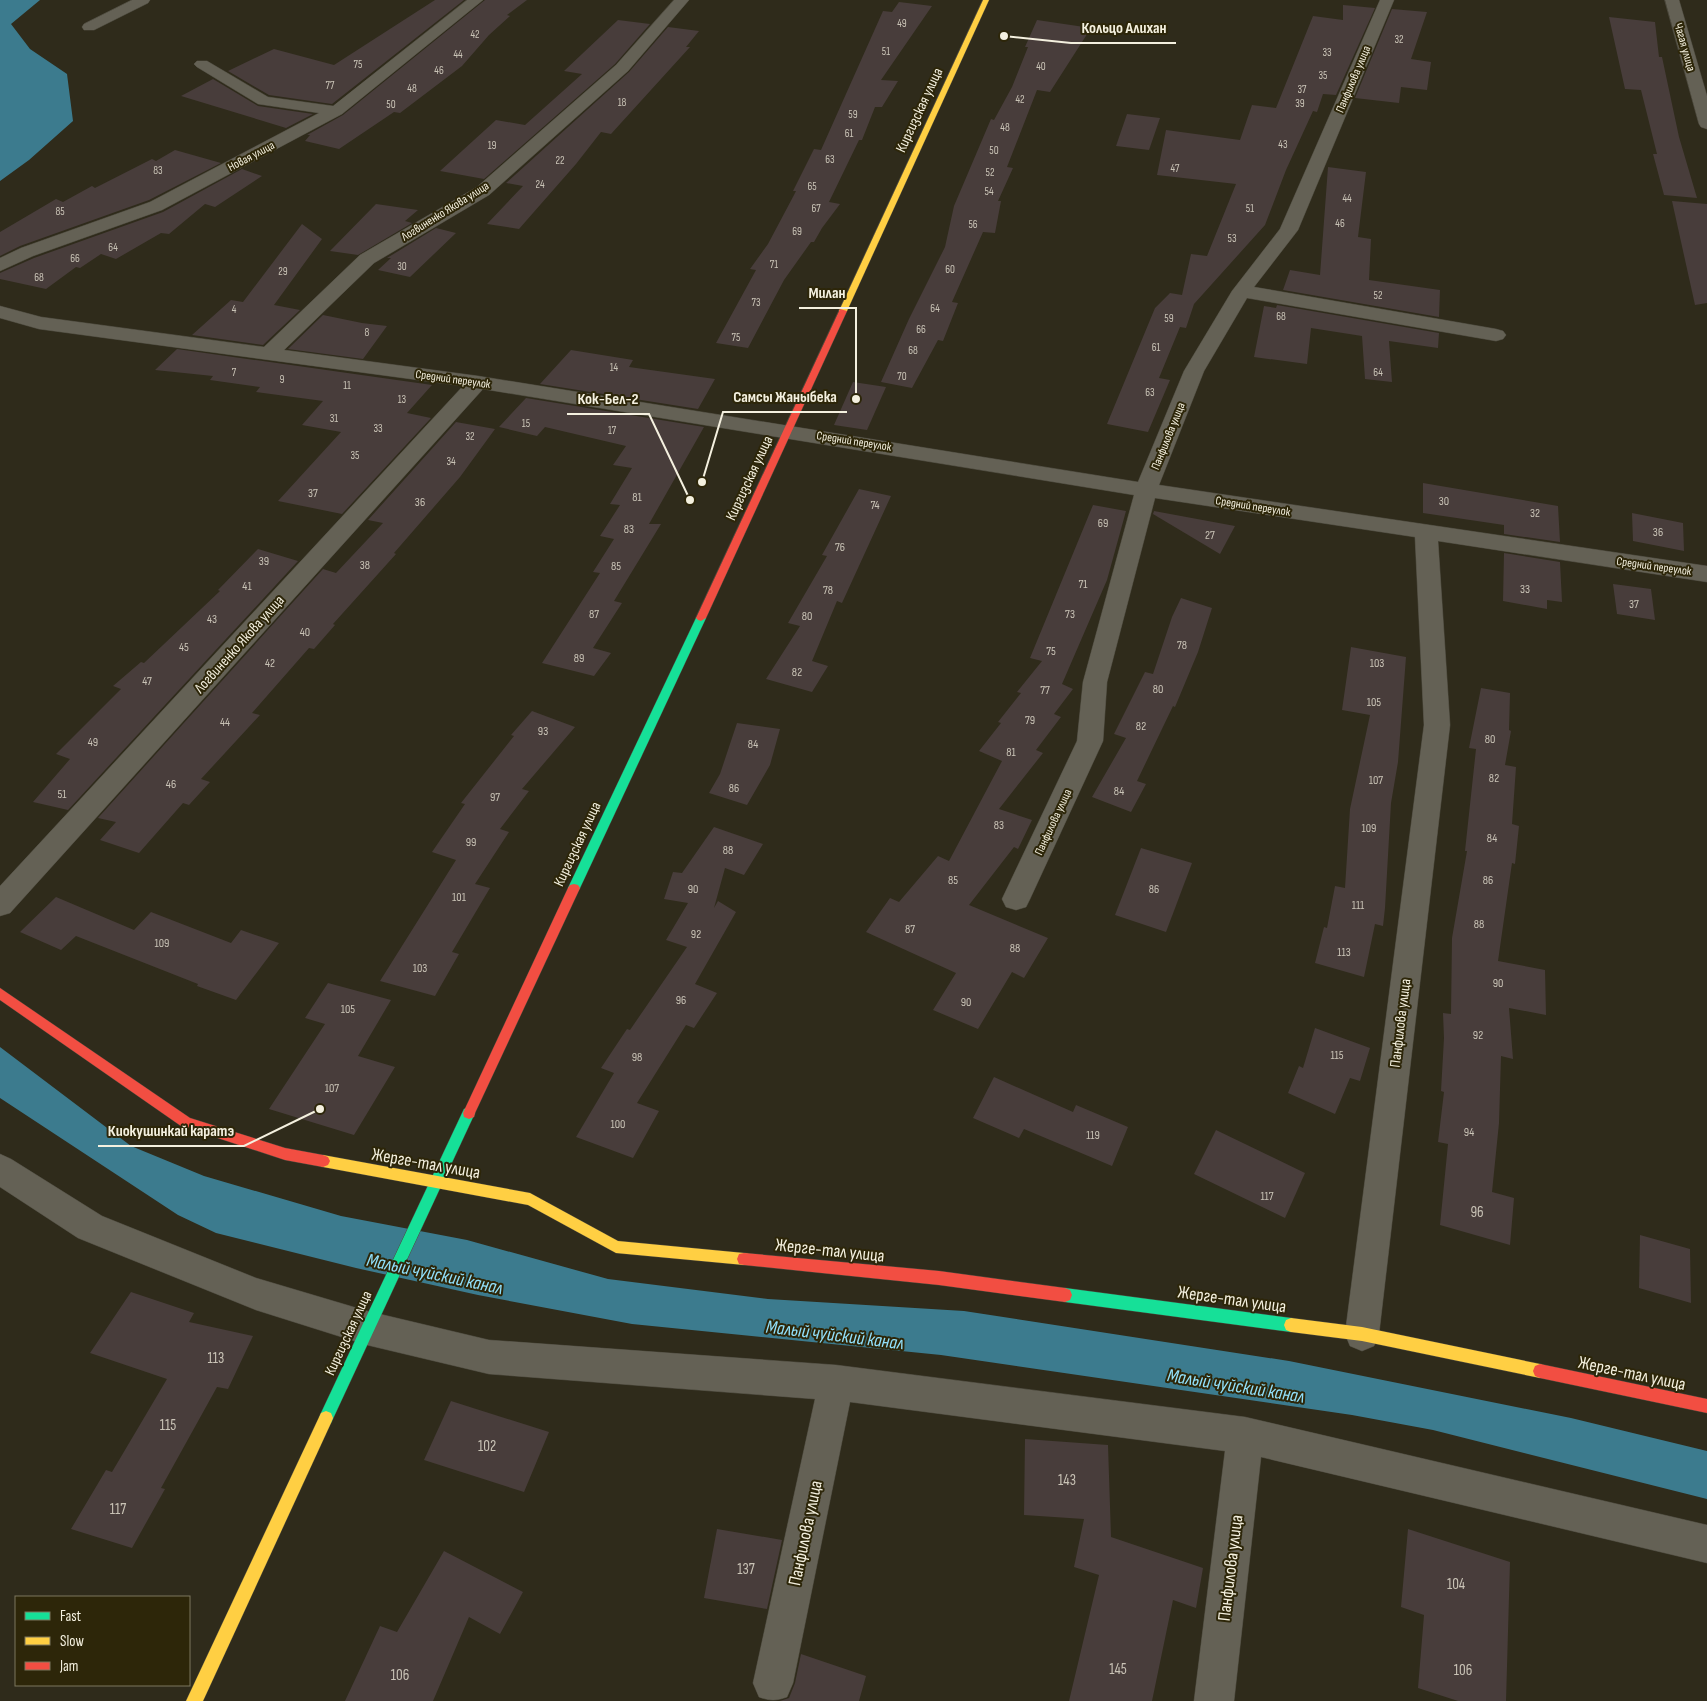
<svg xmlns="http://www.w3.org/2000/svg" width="1707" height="1701" viewBox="0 0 1707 1701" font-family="'Sofia Sans Condensed',sans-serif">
	<rect width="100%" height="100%" fill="#2f2b1b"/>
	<!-- water -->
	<g fill="#3c7b8e">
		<polygon points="0,0 40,0 11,24 30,49 67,74 73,121 29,160 0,181"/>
		<polygon points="0,1047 131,1146 204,1176 341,1216 467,1240 608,1279 768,1299 964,1311 1289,1361 1571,1418 1707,1451 1707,1499 1433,1430 1352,1415 941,1355 632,1324 478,1295 356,1268 216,1233 178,1215 0,1098"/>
	</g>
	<!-- building -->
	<g fill="#483d3b">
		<polygon points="435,0 464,0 332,104 269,95 228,71 274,49 334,65"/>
		<polygon points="485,0 527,0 507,15 510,16 489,35 462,66 400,113 394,112 339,149 305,141 310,135 307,135 343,115"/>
		<polygon points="899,2 932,6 881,80 898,81 882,107 875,107 862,140 859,140 829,202 840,204 822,228 814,242 811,242 784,280 748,348 716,343 756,270 750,269 768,244 794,195 796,191 793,191 814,149 821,150 883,11 892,12"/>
		<polygon points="1343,5 1375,8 1336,95 1323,94 1317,112 1313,111 1286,170 1265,225 1194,304 1186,328 1180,327 1159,378 1170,380 1148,432 1107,424 1155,308 1170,293 1182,295 1191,254 1207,256 1236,184 1157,175 1166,130 1240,140 1252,105 1276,108 1313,16 1343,20"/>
		<polygon points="1392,9 1427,12 1411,59 1431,62 1427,90 1401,87 1399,103 1355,98"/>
		<polygon points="1609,17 1655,22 1659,57 1662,57 1679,137 1697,198 1664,195 1653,154 1657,154 1641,90 1625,89"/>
		<polygon points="618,20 650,24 615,64 484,179 440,171 496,120 525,125 582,74 564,71"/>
		<polygon points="1037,20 1091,28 1050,92 1037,90 1007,167 1013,168 998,201 1001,201 995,233 983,232 952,302 958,303 943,341 938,340 912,388 881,382 909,319 945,247 954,206 991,119 994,120 1012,87 1028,47 1025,47"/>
		<polygon points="668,27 699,31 686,47 690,47 611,134 601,132 576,164 519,229 487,224 523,186 506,183 629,72"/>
		<polygon points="213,79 258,106 313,114 286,128 181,96"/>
		<polygon points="1127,114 1160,118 1149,150 1116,146"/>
		<polygon points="175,150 221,163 149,200 20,246 0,256 0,232 56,199 63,202 92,186 95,188 152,159 156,161"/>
		<polygon points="1328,167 1366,172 1358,237 1371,239 1369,280 1440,290 1439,317 1283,290 1290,270 1320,275"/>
		<polygon points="242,169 262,176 215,207 205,204 169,234 161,233 116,259 101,254 80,268 76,267 46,289 0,279 0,273 34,258 163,212"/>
		<polygon points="1672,201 1707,204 1707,303 1695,305"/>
		<polygon points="376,204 418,210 405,221 412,223 358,255 330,251"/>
		<polygon points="302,224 322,239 274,305 300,310 263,345 192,335 231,300 243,302"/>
		<polygon points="436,228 456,233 410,277 378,270 391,258 387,258"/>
		<polygon points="1277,305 1439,333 1438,348 1389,341 1392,382 1365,379 1362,336 1311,328 1307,364 1254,357 1264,306 1276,308"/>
		<polygon points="323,315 362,323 387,326 363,359 288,349"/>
		<polygon points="177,349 432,385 407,413 431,418 342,514 278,501 341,432 302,425 323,401 256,392 260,387 210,380 213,376 155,370"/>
		<polygon points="571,350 633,360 629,367 715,379 698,409 540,384"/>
		<polygon points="853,382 886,387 867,430 834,425"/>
		<polygon points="526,398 704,427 649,524 661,524 614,601 622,603 593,648 611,653 594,676 542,663 600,573 593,572 614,539 600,536 620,505 610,504 632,468 613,465 626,446 545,427 537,436 499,427"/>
		<polygon points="456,422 495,429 460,477 394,553 396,554 333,624 335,625 314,649 309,648 252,713 260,715 201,779 210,782 189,805 183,803 139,853 100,840 116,822 98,818 323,569 336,573 383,523 368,520"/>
		<polygon points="1423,483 1558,506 1560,542 1504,534 1504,525 1423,513"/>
		<polygon points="859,489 891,496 842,603 837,601 812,661 828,666 812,692 766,679 800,626 788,623 827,556 822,555"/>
		<polygon points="1093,505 1126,511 1107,580 1062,684 1073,689 1054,714 1061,717 1036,750 1043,753 999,809 1032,820 1018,849 1014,847 969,905 1048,938 1024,978 1012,972 978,1029 933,1010 956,973 866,932 890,898 899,902 938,856 949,861 1002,761 979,751 1001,723 998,722 1021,693 1017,692 1042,661 1030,658"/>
		<polygon points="1154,511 1235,526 1220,554 1153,514"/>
		<polygon points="1632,513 1683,523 1684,551 1633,541"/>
		<polygon points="258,549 298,561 68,810 33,802 70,759 56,754 121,689 113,686 141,662 144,663 220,591 218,590"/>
		<polygon points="1504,553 1560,562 1562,602 1547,600 1547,609 1503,601"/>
		<polygon points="1613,584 1651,589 1655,620 1617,614"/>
		<polygon points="1181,598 1212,608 1198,652 1175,707 1173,706 1137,781 1146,784 1131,812 1092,797 1126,738 1114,734 1145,672 1153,674 1172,617"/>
		<polygon points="1351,647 1406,657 1398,762 1391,803 1385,908 1383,926 1375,924 1364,977 1315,963 1324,927 1327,928 1335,886 1345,888 1350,809 1370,715 1342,710"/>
		<polygon points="1481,688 1510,693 1509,730 1511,731 1505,765 1516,767 1512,824 1519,826 1515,864 1512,863 1498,961 1545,970 1546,1015 1509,1008 1513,1059 1501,1056 1499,1123 1492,1192 1514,1198 1510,1245 1440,1225 1448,1144 1438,1142 1444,1092 1441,1091 1444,1038 1443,1013 1451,1014 1452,938 1467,851 1465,851 1476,749 1469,748"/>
		<polygon points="532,711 575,727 522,789 529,791 500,829 509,832 475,884 490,888 452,952 459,954 435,996 380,981 456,860 432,852 465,804 461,803 514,736 511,735"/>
		<polygon points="737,723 780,729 770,765 747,805 709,793 720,774"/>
		<polygon points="714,827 763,844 744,875 725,868 714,908 718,901 736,912 695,984 717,993 694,1028 686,1025 637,1103 659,1111 633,1158 576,1137 614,1073 601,1068 627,1029 630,1030 687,947 666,940 688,903 664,899 673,872 682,873"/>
		<polygon points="1141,848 1192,863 1166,932 1115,915"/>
		<polygon points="56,897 134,930 151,912 231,943 241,930 279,943 236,1000 197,986 198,984 76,936 61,950 20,932"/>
		<polygon points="328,983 391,1000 358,1056 395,1067 354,1135 269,1109 325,1024 305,1018"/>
		<polygon points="1315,1028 1370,1048 1360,1081 1350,1078 1335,1114 1288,1093 1299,1066 1303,1068"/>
		<polygon points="994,1077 1073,1112 1076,1105 1128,1127 1112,1166 1024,1129 1019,1138 973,1118"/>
		<polygon points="1216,1130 1305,1173 1285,1218 1194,1174"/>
		<polygon points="1640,1235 1690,1249 1691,1303 1639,1288"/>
		<polygon points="131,1292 194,1313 189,1322 253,1336 228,1389 217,1387 161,1488 165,1489 132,1548 71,1529 106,1470 112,1472 167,1379 90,1353"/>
		<polygon points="451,1401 549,1432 524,1492 424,1460"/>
		<polygon points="1025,1439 1108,1445 1111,1537 1203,1568 1196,1608 1173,1600 1152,1701 1069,1701 1099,1575 1074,1567 1084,1519 1024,1515"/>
		<polygon points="717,1529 782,1540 767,1609 704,1598"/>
		<polygon points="1408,1529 1510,1562 1506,1701 1458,1701 1418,1688 1424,1615 1401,1607"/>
		<polygon points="444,1551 523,1592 500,1634 469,1617 433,1701 345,1701 380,1626 397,1632"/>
		<polygon points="801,1654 866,1676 859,1701 780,1701 789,1698 795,1683"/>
	</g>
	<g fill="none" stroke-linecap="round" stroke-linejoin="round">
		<!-- street casing -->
		<g stroke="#4a473b" stroke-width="1">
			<g id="street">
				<polygon points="132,0 150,0 148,3 94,30 84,30 82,27 84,24"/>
				<polygon points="467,0 483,0 342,114 162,210 33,256 0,271 0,258 21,248 150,202 319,113 258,104 197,67 194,64 197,61 207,61 268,97 333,106"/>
				<polygon points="674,0 689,0 628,71 489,195 374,263 284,350 478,376 1138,482 1184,371 1232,291 1280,229 1380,0 1394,0 1298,230 1254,287 1496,329 1503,331 1506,335 1503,339 1496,341 1247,298 1204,371 1159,485 1707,566 1707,582 1438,541 1450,725 1379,1334 1374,1346 1362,1351 1350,1346 1345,1334 1424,725 1415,537 1155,498 1107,682 1103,741 1030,899 1026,907 1016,910 1006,907 1002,899 1077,741 1083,682 1134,495 483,389 10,913 0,916 0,886 463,386 39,329 0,318 0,306 41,317 264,347 360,255 477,187 616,65"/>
				<polygon points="1665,0 1679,0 1707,96 1707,129 1701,127 1699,124"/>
				<path d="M0 1154 11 1159 102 1216 256 1278 367 1311 489 1340 836 1365 1245 1417 1707 1525V1563L1261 1457 1234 1701H1194L1225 1451 850 1402 793 1683 787 1697C776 1701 770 1701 759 1697L753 1683 815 1399 489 1374 367 1345 256 1310 78 1238 0 1187Z"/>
			</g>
		</g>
		<!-- fast casing -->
		<g stroke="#4a473b" stroke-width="1">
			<g id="fast">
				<polygon points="701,615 706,618 580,888 578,891 570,891 568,888 696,618"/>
				<polygon points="469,1107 474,1109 475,1113 331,1423 326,1425 321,1423 319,1418 321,1413 464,1109"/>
				<polygon points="1065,1288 1291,1318 1296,1320 1298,1325 1296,1330 1291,1332 1065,1302 1060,1300 1058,1295 1060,1290"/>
			</g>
		</g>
		<!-- slow casing -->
		<g stroke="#4a473b" stroke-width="1">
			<g id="slow">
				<polygon points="983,0 989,0 847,311 840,313 839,311"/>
				<polygon points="323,1155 530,1193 618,1241 744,1253 749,1254 751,1259 749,1264 744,1265 616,1253 528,1205 323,1167 318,1165 316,1161 318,1157"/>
				<polygon points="1291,1318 1362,1327 1540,1364 1545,1366 1547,1371 1545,1376 1540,1378 1362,1341 1291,1332 1286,1330 1284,1325 1286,1320"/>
				<polygon points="326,1411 331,1413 333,1418 331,1423 203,1701 186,1701 321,1413"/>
			</g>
		</g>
		<!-- jam casing -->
		<g stroke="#4a473b" stroke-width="1">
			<g id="jam">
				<polygon points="840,309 847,311 706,618 701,621 698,620 696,618"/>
				<polygon points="574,884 578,885 580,888 475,1113 474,1117 469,1119 464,1117 463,1113 568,888 570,885"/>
				<polygon points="0,988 190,1118 285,1148 323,1155 328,1157 330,1161 328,1165 323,1167 285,1160 181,1126 0,1000"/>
				<polygon points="744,1253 939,1271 1065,1288 1070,1290 1072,1295 1070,1300 1065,1302 939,1285 744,1265 739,1264 737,1259 739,1254"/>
				<polygon points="1540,1364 1707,1399 1707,1413 1540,1378 1535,1376 1533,1371 1535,1366"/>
			</g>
		</g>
		<!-- street -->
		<use href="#street" fill="#646155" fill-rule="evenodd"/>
		<!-- fast -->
		<use href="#fast" fill="#16e098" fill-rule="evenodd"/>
		<!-- slow -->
		<use href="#slow" fill="#ffcf43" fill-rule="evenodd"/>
		<!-- jam -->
		<use href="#jam" fill="#f24e42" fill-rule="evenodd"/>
	</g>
	<g text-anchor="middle" stroke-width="4" stroke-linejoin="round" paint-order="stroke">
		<!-- far-number labels -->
		<g font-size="11" fill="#c9c3b6">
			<text x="902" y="27">49</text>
			<text x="475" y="38">42</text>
			<text x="1399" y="43">32</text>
			<text x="886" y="55">51</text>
			<text x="1327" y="56">33</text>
			<text x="458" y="58">44</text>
			<text x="358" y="68">75</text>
			<text x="1041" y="70">40</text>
			<text x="439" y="74">46</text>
			<text x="1323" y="79">35</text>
			<text x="330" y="89">77</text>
			<text x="412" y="92">48</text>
			<text x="1302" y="93">37</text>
			<text x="1020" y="103">42</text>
			<text x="622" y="106">18</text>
			<text x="1300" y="107">39</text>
			<text x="391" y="108">50</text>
			<text x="853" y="118">59</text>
			<text x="1005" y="131">48</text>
			<text x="849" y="137">61</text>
			<text x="1283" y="148">43</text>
			<text x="492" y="149">19</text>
			<text x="994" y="154">50</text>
			<text x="830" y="163">63</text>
			<text x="560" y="164">22</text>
			<text x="1175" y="172">47</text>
			<text x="158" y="174">83</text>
			<text x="990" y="176">52</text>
			<text x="540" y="188">24</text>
			<text x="812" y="190">65</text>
			<text x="989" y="195">54</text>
			<text x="1347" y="202">44</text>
			<text x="816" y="212">67</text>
			<text x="1250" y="212">51</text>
			<text x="60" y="215">85</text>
			<text x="1340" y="227">46</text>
			<text x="973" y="228">56</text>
			<text x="797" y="235">69</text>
			<text x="1232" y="242">53</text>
			<text x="113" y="251">64</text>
			<text x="75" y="262">66</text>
			<text x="774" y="268">71</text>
			<text x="402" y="270">30</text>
			<text x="950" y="273">60</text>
			<text x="283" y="275">29</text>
			<text x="39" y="281">68</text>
			<text x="1378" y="299">52</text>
			<text x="756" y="306">73</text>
			<text x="935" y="312">64</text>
			<text x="234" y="313">4</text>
			<text x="1281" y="320">68</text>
			<text x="1169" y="322">59</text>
			<text x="921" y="333">66</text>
			<text x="367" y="336">8</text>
			<text x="736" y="341">75</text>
			<text x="1156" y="351">61</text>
			<text x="913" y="354">68</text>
			<text x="614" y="371">14</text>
			<text x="234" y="376">7</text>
			<text x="1378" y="376">64</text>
			<text x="902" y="380">70</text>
			<text x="282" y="383">9</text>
			<text x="347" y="389">11</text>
			<text x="1150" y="396">63</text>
			<text x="402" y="403">13</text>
			<text x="334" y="422">31</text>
			<text x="526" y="427">15</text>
			<text x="378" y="432">33</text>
			<text x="612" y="434">17</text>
			<text x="470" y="440">32</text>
			<text x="355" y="459">35</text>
			<text x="451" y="465">34</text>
		</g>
		<!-- far-street labels -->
		<g font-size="12" fill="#f4f0df" stroke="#2d2609">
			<text transform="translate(1685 47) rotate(74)" y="4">Чагая улица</text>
			<text transform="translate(1353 79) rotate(-67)" y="4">Панфилова улица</text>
			<text transform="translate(251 156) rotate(-28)" y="4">Новая улица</text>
			<text transform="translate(445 211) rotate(-32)" y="4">Логвиненко Якова улица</text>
			<text transform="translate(453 379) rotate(8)" y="4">Средний переулок</text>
			<text transform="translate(1168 436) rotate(-68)" y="4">Панфилова улица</text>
			<text transform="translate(854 441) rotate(9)" y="4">Средний переулок</text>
			<text transform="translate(1253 506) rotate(9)" y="4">Средний переулок</text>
			<text transform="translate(1654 566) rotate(8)" y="4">Средний переулок</text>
			<text transform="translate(1053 822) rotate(-65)" y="4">Панфилова улица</text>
		</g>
		<!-- number labels -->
		<g font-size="12" fill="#c9c3b6">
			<text x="313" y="497">37</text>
			<text x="637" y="501">81</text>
			<text x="1444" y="505">30</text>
			<text x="420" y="506">36</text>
			<text x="875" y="509">74</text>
			<text x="1535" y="517">32</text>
			<text x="1103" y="527">69</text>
			<text x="629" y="533">83</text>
			<text x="1658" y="536">36</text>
			<text x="1210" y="539">27</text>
			<text x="840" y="551">76</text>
			<text x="264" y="565">39</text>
			<text x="365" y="569">38</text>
			<text x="616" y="570">85</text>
			<text x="1083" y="588">71</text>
			<text x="247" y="590">41</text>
			<text x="1525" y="593">33</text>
			<text x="828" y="594">78</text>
			<text x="1634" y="608">37</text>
			<text x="594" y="618">87</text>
			<text x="1070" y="618">73</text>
			<text x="807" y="620">80</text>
			<text x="212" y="623">43</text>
			<text x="305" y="636">40</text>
			<text x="1182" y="649">78</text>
			<text x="184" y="651">45</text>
			<text x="1051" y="655">75</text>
			<text x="579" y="662">89</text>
			<text x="270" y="667">42</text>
			<text x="1377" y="667">103</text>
			<text x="797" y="676">82</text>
			<text x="147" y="685">47</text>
			<text x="1158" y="693">80</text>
			<text x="1045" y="694">77</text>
			<text x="1374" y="706">105</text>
			<text x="1030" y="724">79</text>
			<text x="225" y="726">44</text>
			<text x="1141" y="730">82</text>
			<text x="543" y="735">93</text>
			<text x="1490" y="743">80</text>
			<text x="93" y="746">49</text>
			<text x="753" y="748">84</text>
			<text x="1011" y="756">81</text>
			<text x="1494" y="782">82</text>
			<text x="1376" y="784">107</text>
			<text x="171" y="788">46</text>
			<text x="734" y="792">86</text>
			<text x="1119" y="795">84</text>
			<text x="62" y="798">51</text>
			<text x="495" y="801">97</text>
			<text x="999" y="829">83</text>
			<text x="1369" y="832">109</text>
			<text x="1492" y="842">84</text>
			<text x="471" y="846">99</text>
			<text x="728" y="854">88</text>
			<text x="953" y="884">85</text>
			<text x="1488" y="884">86</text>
			<text x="693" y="893">90</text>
			<text x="1154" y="893">86</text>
			<text x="459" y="901">101</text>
			<text x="1358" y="909">111</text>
			<text x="1479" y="928">88</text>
			<text x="910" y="933">87</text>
			<text x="696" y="938">92</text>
			<text x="162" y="947">109</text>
			<text x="1015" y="952">88</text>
			<text x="1344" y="956">113</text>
			<text x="420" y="972">103</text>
			<text x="1498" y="987">90</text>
			<text x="681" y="1004">96</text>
			<text x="966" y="1006">90</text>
			<text x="348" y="1013">105</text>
			<text x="1478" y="1039">92</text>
			<text x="1337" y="1059">115</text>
			<text x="637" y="1061">98</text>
			<text x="332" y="1092">107</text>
			<text x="618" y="1128">100</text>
			<text x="1469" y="1136">94</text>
			<text x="1093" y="1139">119</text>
			<text x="1267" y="1200">117</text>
		</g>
		<!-- street labels -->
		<g font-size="15" fill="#f4f0df" stroke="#2d2609">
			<text transform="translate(919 110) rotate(-65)" y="5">Киргизская улица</text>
			<text transform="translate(749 478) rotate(-65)" y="5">Киргизская улица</text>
			<text transform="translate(239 644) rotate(-48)" y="5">Логвиненко Якова улица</text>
			<text transform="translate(577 844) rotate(-65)" y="5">Киргизская улица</text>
			<text transform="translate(1400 1023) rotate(-83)" y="5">Панфилова улица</text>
			<text transform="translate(348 1333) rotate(-65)" y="5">Киргизская улица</text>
		</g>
		<!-- near-number labels -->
		<g font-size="15" fill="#c9c3b6">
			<text x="1477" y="1217">96</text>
			<text x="216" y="1363">113</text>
			<text x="168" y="1430">115</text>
			<text x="487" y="1451">102</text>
			<text x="1067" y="1485">143</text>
			<text x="118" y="1514">117</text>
			<text x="746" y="1574">137</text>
			<text x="1456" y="1589">104</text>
			<text x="1118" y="1674">145</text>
			<text x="1463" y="1675">106</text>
			<text x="400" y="1680">106</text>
		</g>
		<!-- near-street labels -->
		<g font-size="18" fill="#f4f0df" stroke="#2d2609">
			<text transform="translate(426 1163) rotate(10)" y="6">Жерге-тал улица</text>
			<text transform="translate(830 1250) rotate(6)" y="6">Жерге-тал улица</text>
			<text transform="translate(1232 1299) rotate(8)" y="6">Жерге-тал улица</text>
			<text transform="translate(1632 1373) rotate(12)" y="6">Жерге-тал улица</text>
			<text transform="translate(805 1533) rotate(-78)" y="6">Панфилова улица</text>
			<text transform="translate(1230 1568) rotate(-83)" y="6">Панфилова улица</text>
		</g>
		<!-- near-water labels -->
		<g font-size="19" font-style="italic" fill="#92e1fc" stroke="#2d2609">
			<text transform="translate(435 1273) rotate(12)" y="7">Малый чуйский канал</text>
			<text transform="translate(835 1334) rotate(7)" y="7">Малый чуйский канал</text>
			<text transform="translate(1236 1385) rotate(9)" y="7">Малый чуйский канал</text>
		</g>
	</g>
	<!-- callouts -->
	<path fill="none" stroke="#f4f0df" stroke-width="2" d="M1004 36L1071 43H1176M856 399L856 308H799M702 482L723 412H847M690 500L649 414H567M320 1109L244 1146H98"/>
	<g fill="#f4f0df" stroke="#2d2609" stroke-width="2">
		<circle cx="1004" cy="36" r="5"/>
		<circle cx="856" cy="399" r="5"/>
		<circle cx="702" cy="482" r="5"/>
		<circle cx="690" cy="500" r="5"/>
		<circle cx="320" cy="1109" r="5"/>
	</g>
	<g font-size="16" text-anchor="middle" font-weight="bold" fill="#f4f0df" stroke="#2d2609" stroke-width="4" stroke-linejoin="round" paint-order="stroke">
		<text x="1124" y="33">Кольцо Алихан</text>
		<text x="827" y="298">Милан</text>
		<text x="785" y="402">Самсы Жаныбека</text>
		<text x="608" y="404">Кок-Бел-2</text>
		<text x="171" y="1136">Киокушинкай каратэ</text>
	</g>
	<!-- legend -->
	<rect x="15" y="1596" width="175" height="90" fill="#2d2609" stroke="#7d775f"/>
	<rect x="25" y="1612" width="25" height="8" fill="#16e098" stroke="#7d775f"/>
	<text x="60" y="1621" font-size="15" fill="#f4f0df">Fast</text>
	<rect x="25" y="1637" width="25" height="8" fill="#ffcf43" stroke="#7d775f"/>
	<text x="60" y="1646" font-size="15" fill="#f4f0df">Slow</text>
	<rect x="25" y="1662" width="25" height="8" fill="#f24e42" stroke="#7d775f"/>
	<text x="60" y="1671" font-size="15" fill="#f4f0df">Jam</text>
</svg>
